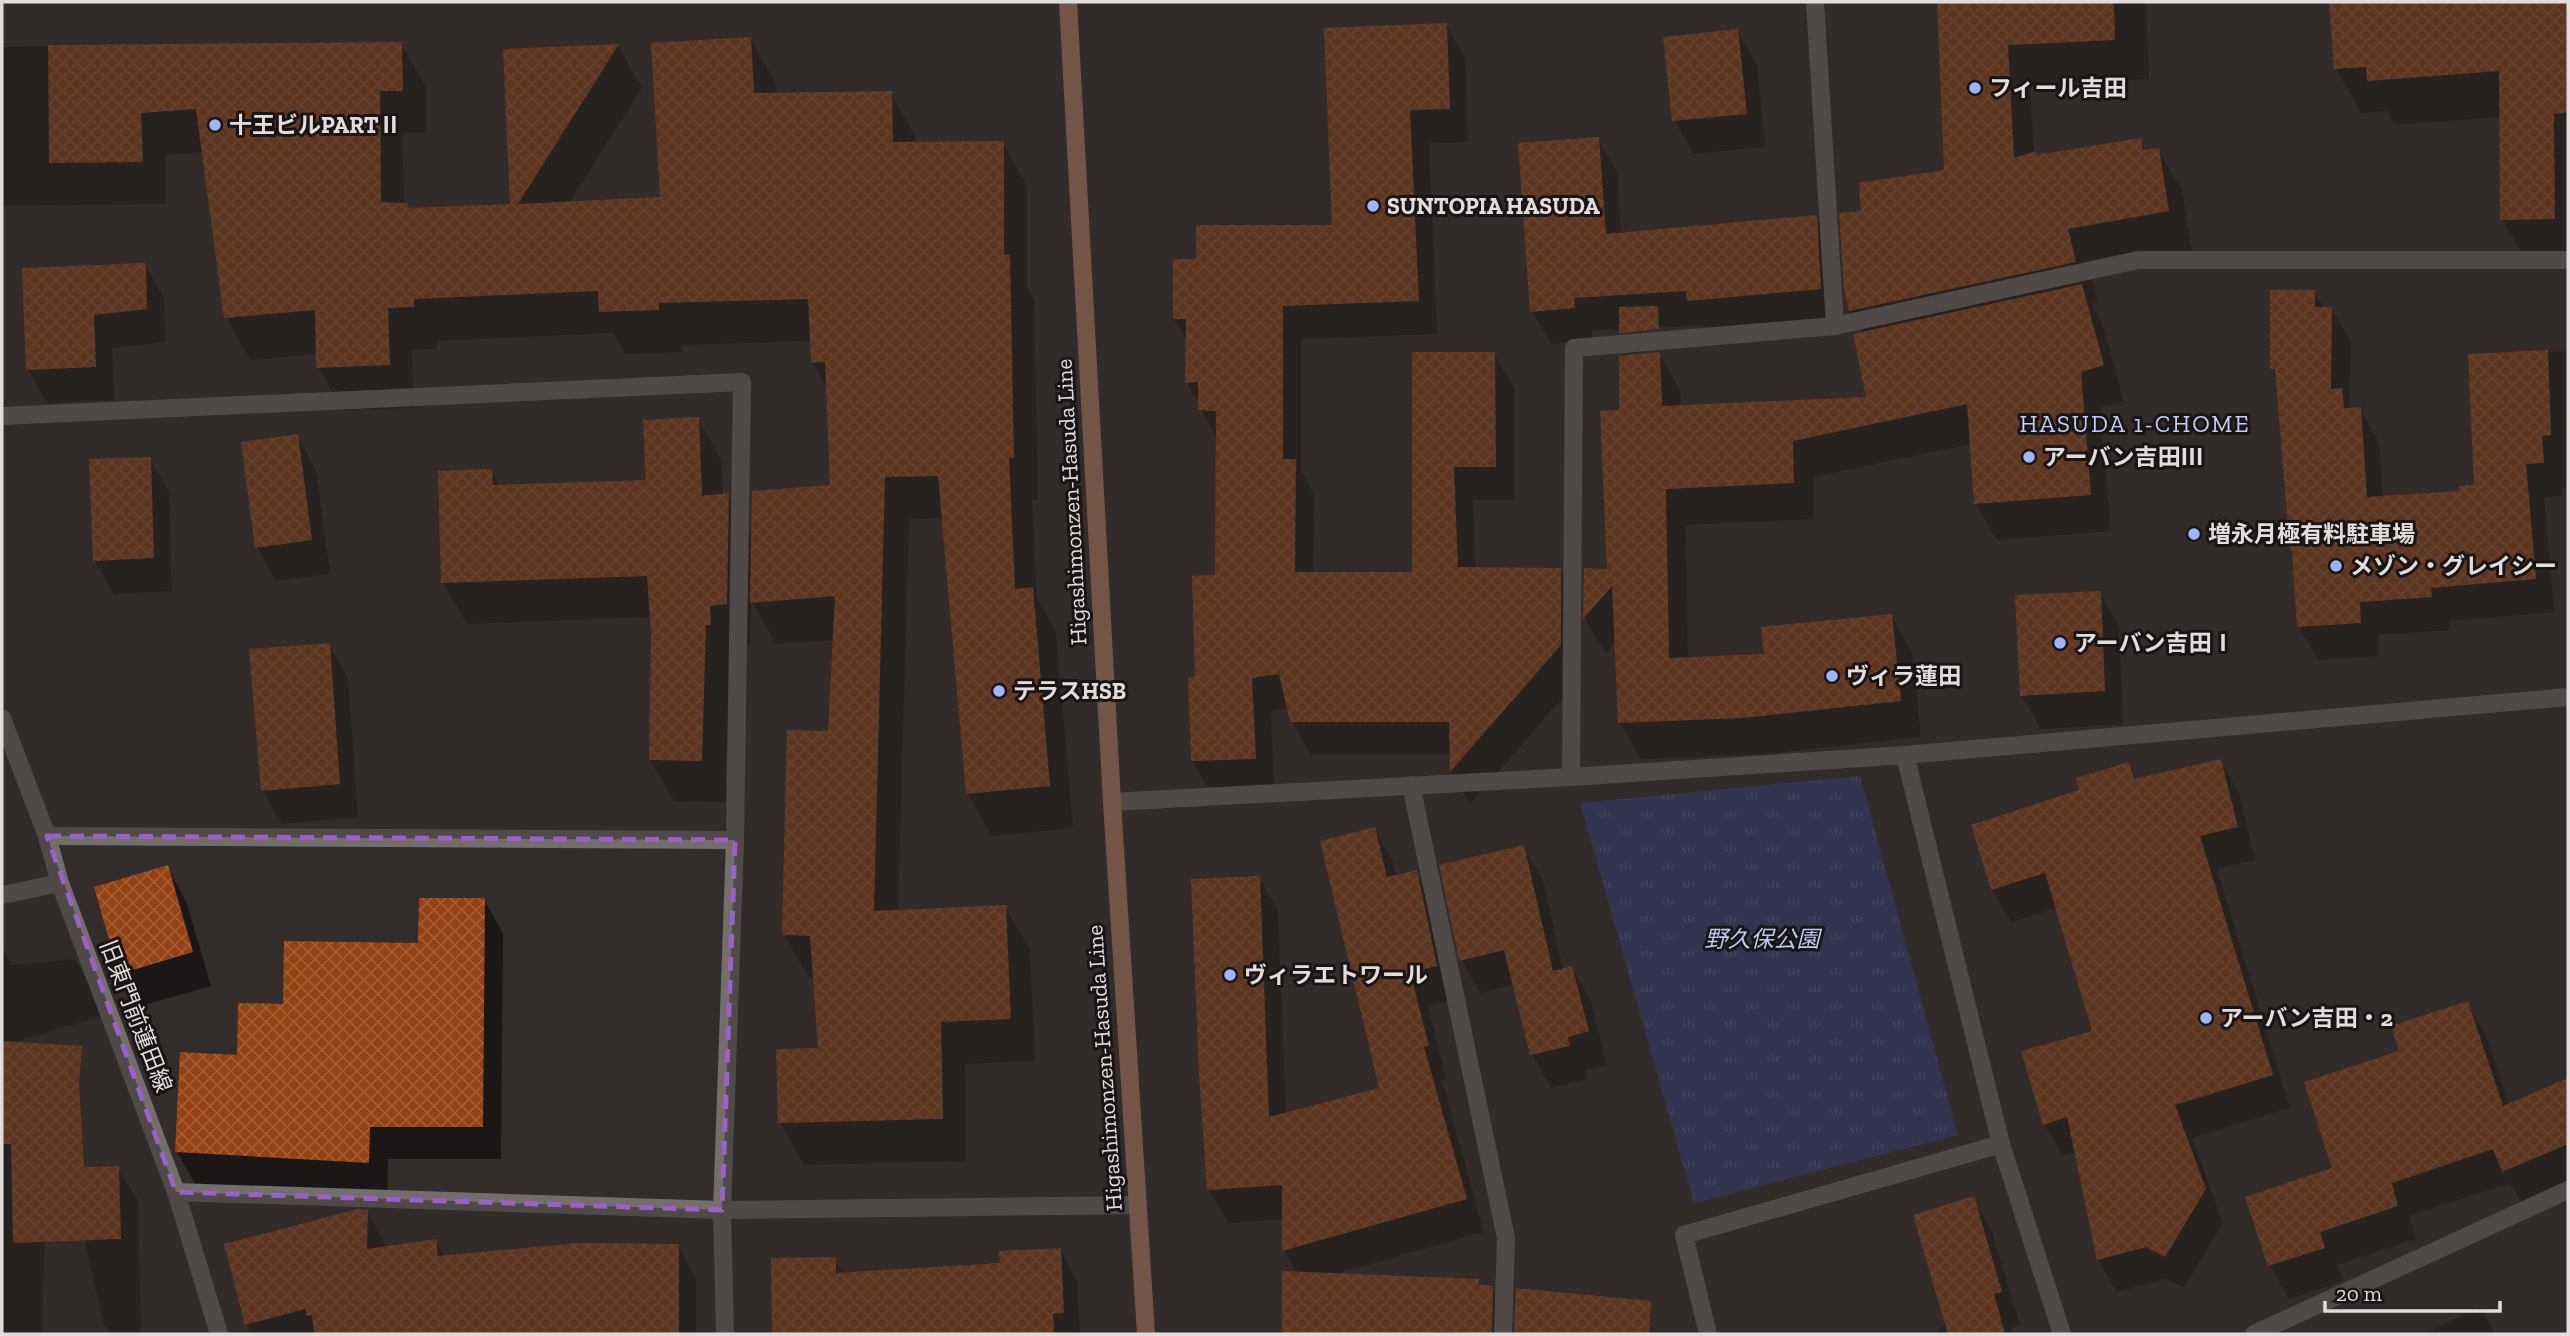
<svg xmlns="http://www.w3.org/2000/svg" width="2570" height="1336" viewBox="0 0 2570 1336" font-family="'Zilla Slab','Noto Sans JP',serif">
	<defs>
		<pattern id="grass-tufts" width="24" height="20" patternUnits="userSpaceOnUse" patternTransform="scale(1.75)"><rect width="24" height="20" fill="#36427f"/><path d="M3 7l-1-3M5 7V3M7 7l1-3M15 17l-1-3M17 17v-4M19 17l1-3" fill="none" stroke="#535d91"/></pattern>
		<pattern id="building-cross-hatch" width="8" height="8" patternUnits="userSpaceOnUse" patternTransform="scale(1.75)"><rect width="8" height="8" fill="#944113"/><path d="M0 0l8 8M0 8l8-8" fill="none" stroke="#a35c35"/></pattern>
	</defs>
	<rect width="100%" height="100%" fill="#322c2a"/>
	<!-- grass -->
	<polygon fill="url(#grass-tufts)" points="1860,776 1958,1135 1694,1203 1580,803"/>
	<!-- shadow -->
	<g fill="#0007">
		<polygon points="1938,2 2144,2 2146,5 2149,79 2030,85 2034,154 2037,157 2140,140 2147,152 2158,150 2182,190 2192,252 2089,269 2098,302 2092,304 2102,322 2124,401 2100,408 2111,531 1997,540 1976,504 1972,444 1813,477 1814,519 1686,525 1688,659 1766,655 1891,615 1912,652 1921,737 1763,754 1641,759 1620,723 1616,641 1606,654 1585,619 1586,570 1609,570 1621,411 1659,354 1680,390 1681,407 1868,399 1863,333 1850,311 1846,288 1863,213 1946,171"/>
		<polygon points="2331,2 2568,2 2568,263 2528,263 2502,219 2501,117 2394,125 2387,111 2361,113 2336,69"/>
		<polygon points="1446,25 1465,58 1468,142 1429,143 1437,334 1301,339 1301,471 1314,494 1313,574 1413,574 1494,354 1514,387 1514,500 1473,500 1475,569 1560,570 1579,603 1579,679 1470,804 1451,772 1451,755 1311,755 1292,721 1289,708 1271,711 1274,792 1212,794 1192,761 1196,678 1217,577 1218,441 1187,382 1187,341 1174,319 1197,261 1334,227"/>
		<polygon points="1737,31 1757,64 1765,147 1693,154 1674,120"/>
		<polygon points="750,38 775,81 776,95 891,93 915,136 915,143 1003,143 1027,186 1027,288 1034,299 1038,500 1032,500 1037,598 1056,632 1073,828 992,836 967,793 943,518 909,519 898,912 1005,907 1030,950 1035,1061 965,1064 966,1161 804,1165 780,1123 819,1050 815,977 808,977 784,934 830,733 834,640 776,644 751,600 750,645 732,646 734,665 729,665 725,802 674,801 650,760 651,617 467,624 443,583 491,471 500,486 647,482 698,419 721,460 723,496 728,495 753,538 831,486 828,389 812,363 812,341 682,345 682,352 625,354 613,333 437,341 437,349 412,350 413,408 342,410 318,367 317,354 250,360 226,317 204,152 165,155 166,204 2,206 2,47 401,44 426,86 426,133 403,133 404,204 409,209 512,206 505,51 618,46 642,88 569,203 662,198"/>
		<polygon points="1598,139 1617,172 1621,235 1816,217 1835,250 1839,322 1708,333 1703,325 1592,331 1593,341 1551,344 1532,311"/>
		<polygon points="145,265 164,298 165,342 112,348 114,400 47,403 28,369"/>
		<polygon points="2314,292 2324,308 2331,308 2351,342 2350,405 2352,409 2360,409 2379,442 2383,498 2461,492 2476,486 2470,355 2568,351 2568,487 2561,488 2562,496 2544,497 2554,612 2449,621 2450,630 2378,635 2379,656 2318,660 2299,627 2277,376 2272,368"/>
		<polygon points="297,436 316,470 330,574 276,581 257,548 243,444"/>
		<polygon points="150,459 169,492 172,591 114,594 94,560"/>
		<polygon points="2100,593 2119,626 2123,724 2041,729 2022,696"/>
		<polygon points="329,645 348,678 358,817 282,824 262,790"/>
		<polygon points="2220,761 2239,793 2255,860 2217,869 2290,1108 2192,1138 2223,1223 2184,1288 2166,1279 2117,1292 2098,1260 2076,1152 2063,1156 2044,1124 2094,1032 2057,908 2011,922 1992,889 2081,791 2129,765 2137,780"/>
		<polygon points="1374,829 1393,862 1397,876 1416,872 1435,905 1455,999 1428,1006 1446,1079 1442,1080 1484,1232 1336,1274 1478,1280 1482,1286 1492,1287 1506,1312 1506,1334 1284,1334 1284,1273 1297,1273 1284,1250 1284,1219 1228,1223 1209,1190 1201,1074 1259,878 1278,911 1286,1115 1381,1089"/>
		<polygon points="1523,847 1543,880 1563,970 1572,968 1591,1001 1607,1065 1586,1070 1588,1079 1551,1088 1532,1054 1514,985 1480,993 1461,960"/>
		<polygon points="167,867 186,901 211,986 140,1006 120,973"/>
		<polygon points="484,900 503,933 501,1159 388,1159 387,1195 196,1185 177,1152 239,1057 285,1006 420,944"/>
		<polygon points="2,948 12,965 75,959 94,992 103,1016 11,1043 49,1077 42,1334 2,1334"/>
		<polygon points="2467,1003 2486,1036 2509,1105 2568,1080 2568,1185 2523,1204 2510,1183 2409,1216 2416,1239 2338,1265 2343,1281 2289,1299 2270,1266 2248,1198 2335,1169 2402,1052"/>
		<polygon points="118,1168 138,1201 141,1334 110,1334 103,1322 68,1169"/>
		<polygon points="1973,1198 1992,1232 2020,1325 2012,1328 2014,1334 1939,1334 1937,1329 1948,1326"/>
		<polygon points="367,1211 385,1244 385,1248 435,1241 444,1257 678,1246 696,1278 696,1334 252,1334 246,1325"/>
		<polygon points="1060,1250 1077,1280 1080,1334 774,1334 773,1260 835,1259 844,1275 1002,1265"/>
		<polygon points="1517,1290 1634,1333 1634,1334 1516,1334"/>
		<polygon points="2480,1307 2495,1334 2424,1334"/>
	</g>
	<!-- building -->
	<g fill="url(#building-cross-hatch)">
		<polygon points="1937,2 2114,2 2115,40 2008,45 2014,158 2036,151 2037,155 2141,138 2143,150 2159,148 2169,211 2068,229 2076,262 1849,311 1844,288 1839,213 1861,211 1859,183 1944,170"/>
		<polygon points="2329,2 2568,2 2568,112 2554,114 2555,219 2500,220 2499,71 2367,81 2366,67 2334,69"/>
		<polygon points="1447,23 1450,109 1410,110 1419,301 1283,306 1283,459 1296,459 1295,572 1412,572 1412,352 1495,352 1496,467 1454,467 1458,567 1561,568 1561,645 1450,772 1449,722 1290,722 1279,674 1252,678 1256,759 1191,761 1188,677 1195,677 1192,576 1215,575 1216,411 1198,410 1198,382 1185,383 1186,319 1173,319 1173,259 1196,259 1196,225 1332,225 1324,28"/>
		<polygon points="1738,29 1747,114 1672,121 1663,37"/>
		<polygon points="751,37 754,93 892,91 893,142 1004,141 1004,255 1010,255 1014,458 1009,458 1015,589 1033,587 1050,786 966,794 938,476 885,477 874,911 1006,905 1011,1019 941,1022 943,1119 778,1123 776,1049 818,1048 810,936 782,935 787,730 828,731 835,596 750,603 752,491 830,485 825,362 811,363 808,299 659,303 659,310 599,312 598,291 414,299 414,307 388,308 390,365 316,368 315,310 224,318 196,109 141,113 143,162 49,163 48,45 402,42 403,91 380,91 381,202 408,203 408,208 510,204 503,49 619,44 518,204 660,197 651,43"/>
		<polygon points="1599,137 1606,234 1817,215 1821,289 1687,301 1686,291 1574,298 1575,308 1530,312 1518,143"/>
		<polygon points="146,263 147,309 94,315 96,367 26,370 22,268"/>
		<polygon points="2082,284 2104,365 2081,372 2091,495 1974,504 1967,404 1793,441 1794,483 1666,489 1669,658 1764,654 1761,627 1892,614 1901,701 1742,718 1618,723 1612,586 1583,619 1584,568 1607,569 1600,411 1619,410 1619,356 1660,352 1662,406 1866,397 1853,334"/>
		<polygon points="2270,290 2315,290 2315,307 2332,307 2331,389 2342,388 2344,408 2361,407 2367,497 2460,491 2459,486 2474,485 2468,354 2548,350 2551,435 2542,436 2544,463 2526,464 2536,579 2431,588 2432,597 2360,602 2361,623 2297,627 2292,550 2290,550 2275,369 2270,369"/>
		<polygon points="1658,306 1659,329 1619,333 1619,307"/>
		<polygon points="699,417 702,496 729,493 727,604 710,606 711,625 706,625 702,761 649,760 651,633 647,576 441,583 438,471 492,469 493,485 646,480 643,420"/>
		<polygon points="298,434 312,540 255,548 241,442"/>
		<polygon points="151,457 154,558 93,561 89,459"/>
		<polygon points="2101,591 2105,691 2020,696 2015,595"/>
		<polygon points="330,643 340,784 261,791 249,649"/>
		<polygon points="2221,759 2238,827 2200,836 2273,1075 2175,1105 2206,1189 2165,1257 2146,1247 2097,1260 2067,1117 2043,1125 2021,1051 2092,1031 2045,873 1991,890 1971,825 2079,790 2076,778 2129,762 2134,779"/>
		<polygon points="1375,827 1387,877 1417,870 1437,966 1410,972 1429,1046 1424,1047 1467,1199 1282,1251 1282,1185 1207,1190 1199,1074 1191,879 1260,876 1269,1117 1379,1088 1320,841"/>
		<polygon points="1524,845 1553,971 1572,966 1589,1031 1568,1037 1570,1046 1530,1055 1504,950 1459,961 1439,865"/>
		<polygon points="168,865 193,952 119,974 94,887"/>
		<polygon points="419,898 485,898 483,1127 370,1127 369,1163 175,1152 180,1052 237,1055 238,1003 283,1004 284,941 418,943"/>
		<polygon points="2468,1001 2503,1106 2568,1078 2568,1144 2502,1172 2493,1149 2392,1183 2398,1206 2320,1232 2325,1248 2268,1266 2245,1197 2332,1168 2304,1082 2399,1051 2391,1026"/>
		<polygon points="2,1041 82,1046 79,1083 84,1167 119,1166 121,1239 13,1243 11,1144 2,1144"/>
		<polygon points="1974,1196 2002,1292 1994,1294 2005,1334 1948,1334 1913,1215"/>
		<polygon points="358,1209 368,1210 367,1249 436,1239 438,1256 578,1243 679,1244 679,1334 314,1334 312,1315 307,1316 305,1309 245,1325 224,1244"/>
		<polygon points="1061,1248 1064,1313 1053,1314 1054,1334 772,1334 771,1258 836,1257 836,1273 1000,1263 999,1251"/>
		<polygon points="1282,1271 1479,1279 1479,1284 1493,1286 1492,1334 1435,1332 1435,1334 1282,1334"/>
		<polygon points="1516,1288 1651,1301 1649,1334 1514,1334"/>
	</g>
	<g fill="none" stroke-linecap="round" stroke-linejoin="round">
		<!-- minor -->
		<g stroke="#736d6b" stroke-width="18">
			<polyline points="1815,2 1835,326"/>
			<polyline points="2,416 742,382 735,840 722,1210 725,1334"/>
			<polyline points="2,718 47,836 60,883 176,1192 219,1334"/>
			<polyline points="1905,755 2001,1144 2062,1334"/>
			<polyline points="1571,777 1574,348 1835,326 2138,260 2568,260"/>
			<polyline points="1411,785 1506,1238 1503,1334"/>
			<polyline points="1112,802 1571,777 1905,755 2568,697"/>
			<polyline points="47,836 735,840"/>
			<polyline points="2,895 60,883"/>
			<polyline points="176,1192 722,1210 1138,1205"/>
			<polyline points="1708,1334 1684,1235 2001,1144"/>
			<polyline points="2254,1334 2568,1190"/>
		</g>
		<!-- major -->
		<polyline stroke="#c4886d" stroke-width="18" points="1068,2 1112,802 1146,1334"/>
	</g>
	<!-- marked area -->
	<path d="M0 0H2570V1336H0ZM47 836 735 840 722 1210 176 1192Z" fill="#322c2a" fill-opacity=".55" fill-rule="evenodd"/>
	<path fill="none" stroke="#9a61c8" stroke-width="5" stroke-dasharray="14 9" stroke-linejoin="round" d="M47 836 735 840 722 1210 176 1192Z"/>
	<!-- markers -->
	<g fill="#a0b3fd" stroke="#181514" stroke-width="2.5">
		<circle cx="1975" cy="88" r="7"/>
		<circle cx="215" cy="125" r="7"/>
		<circle cx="1373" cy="206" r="7"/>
		<circle cx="2029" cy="457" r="7"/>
		<circle cx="2194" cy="534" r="7"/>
		<circle cx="2336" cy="566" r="7"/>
		<circle cx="2060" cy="643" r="7"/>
		<circle cx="1832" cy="676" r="7"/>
		<circle cx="999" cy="691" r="7"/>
		<circle cx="1230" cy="975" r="7"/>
		<circle cx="2206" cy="1018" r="7"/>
	</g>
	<g text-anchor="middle" stroke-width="6" stroke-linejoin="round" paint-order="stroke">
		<!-- poi labels -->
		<g font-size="23" font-weight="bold" fill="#e1dddc" stroke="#181514" text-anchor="start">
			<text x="1989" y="96">フィール吉田</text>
			<text x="229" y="133">十王ビルPARTⅡ</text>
			<text x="1387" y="214">SUNTOPIA HASUDA</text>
			<text x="2043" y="465">アーバン吉田Ⅲ</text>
			<text x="2208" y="542">増永月極有料駐車場</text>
			<text x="2350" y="574">メゾン・グレイシー</text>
			<text x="2074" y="651">アーバン吉田Ⅰ</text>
			<text x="1846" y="684">ヴィラ蓮田</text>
			<text x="1013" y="699">テラスHSB</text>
			<text x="1244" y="983">ヴィラエトワール</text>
			<text x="2220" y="1026">アーバン吉田・2</text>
		</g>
		<!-- street labels -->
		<g font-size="23" fill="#e1dddc" stroke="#181514">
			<text transform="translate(1071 502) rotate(-93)" y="8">Higashimonzen-Hasuda Line</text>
			<text transform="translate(136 1016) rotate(69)" y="8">旧東門前蓮田線</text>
			<text transform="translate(1104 1068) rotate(-94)" y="8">Higashimonzen-Hasuda Line</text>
		</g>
		<!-- park labels -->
		<g font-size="23" font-style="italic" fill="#bcc8f3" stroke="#181514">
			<text x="1762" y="947">野久保公園</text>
		</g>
		<!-- neighbourhood labels -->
		<g font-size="24" letter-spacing="2" fill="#c2cef8" stroke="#181514">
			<text x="2135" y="432">HASUDA 1-CHOME</text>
		</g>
	</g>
	<!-- border -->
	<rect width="2570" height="1336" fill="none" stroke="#e1dddc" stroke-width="7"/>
	<!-- scale -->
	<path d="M2325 1301v10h175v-10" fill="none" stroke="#e1dddc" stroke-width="3.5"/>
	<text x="2336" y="1301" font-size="21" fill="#e1dddc" stroke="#181514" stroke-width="5" paint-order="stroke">20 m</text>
</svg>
